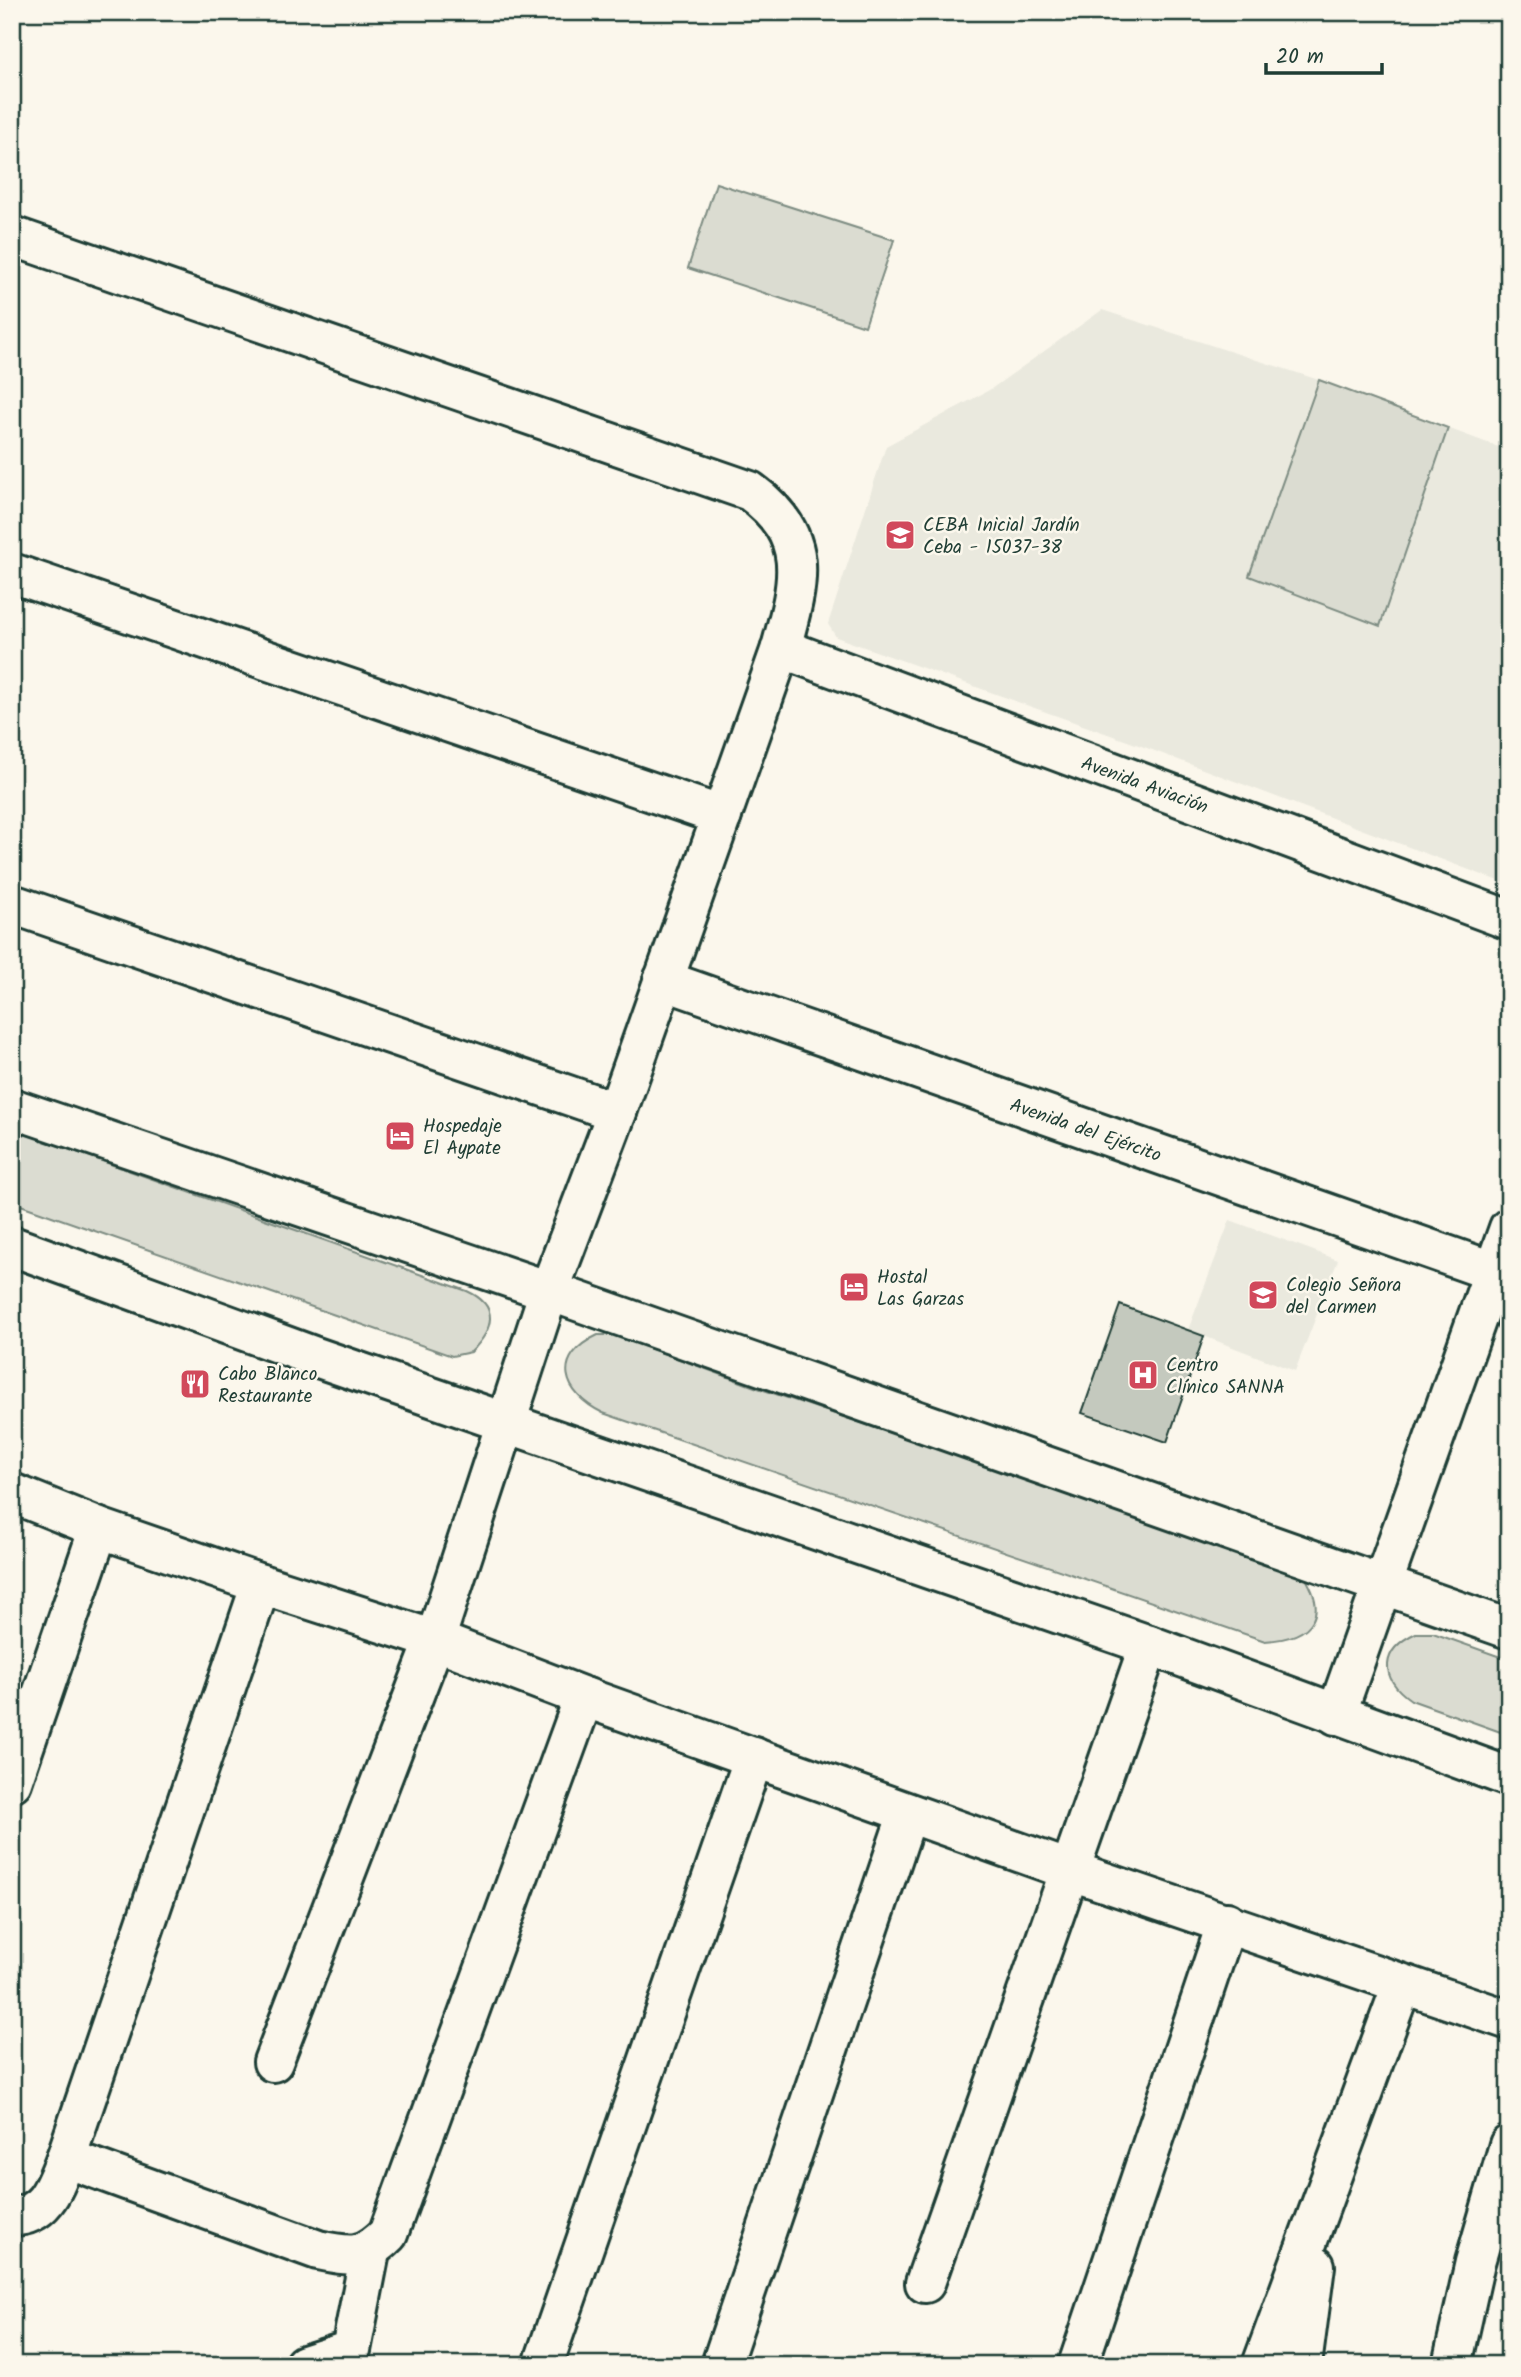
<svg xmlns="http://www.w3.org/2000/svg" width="1521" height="2377" viewBox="0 0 1521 2377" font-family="Kalam,sans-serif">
	<rect width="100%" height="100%" fill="#fbf7ec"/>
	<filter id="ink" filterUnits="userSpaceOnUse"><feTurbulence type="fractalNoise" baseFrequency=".0143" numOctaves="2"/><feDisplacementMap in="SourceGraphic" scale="14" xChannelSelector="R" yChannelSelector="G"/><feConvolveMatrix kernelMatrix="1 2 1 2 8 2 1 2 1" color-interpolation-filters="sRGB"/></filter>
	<g filter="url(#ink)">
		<!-- built -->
		<g fill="#eae9de">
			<polygon points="1102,310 1319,380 1509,451 1509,885 1147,748 836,637 828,624 886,446 991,389"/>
			<polygon points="1230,1220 1338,1260 1295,1371 1188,1330"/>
		</g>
		<!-- green -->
		<g fill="#dbdcd1" stroke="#7d8c82" stroke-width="2">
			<polygon points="716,183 894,240 865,326 688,268"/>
			<polygon points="1319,380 1448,428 1380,626 1249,576"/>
			<path d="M12 1129 467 1291C500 1306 494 1329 471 1352L452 1356 12 1202Z"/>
			<path d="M598 1335H614L755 1387 1301 1571C1330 1613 1315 1638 1265 1641L603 1413C562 1393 551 1357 598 1335Z"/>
			<path d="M1416 1633H1433L1509 1660V1735L1411 1700C1379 1678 1380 1650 1416 1633Z"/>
		</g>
		<!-- building -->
		<polygon fill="#c4c9be" stroke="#1f3d34" stroke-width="2" points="1120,1305 1204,1336 1167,1442 1082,1413"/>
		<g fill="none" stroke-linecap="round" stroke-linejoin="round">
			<!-- street casing -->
			<g stroke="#1f3d34" stroke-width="44">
				<g id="street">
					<path d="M12 236 750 491C813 537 799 582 781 648L617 1112 549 1291 435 1640 273 2062"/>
					<polyline points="12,573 722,816"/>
					<polyline points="781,648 1509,920"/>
					<polyline points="12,904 617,1112"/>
					<polyline points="663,980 1509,1277"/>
					<polyline points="12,1493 99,1528 261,1584 435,1640 584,1697 1072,1871 1509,2020"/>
					<polyline points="1336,1715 1509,1228"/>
					<polyline points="12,1782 99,1528"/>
					<path d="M66 2158 318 2250C352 2257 363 2259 388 2234L584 1697"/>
					<path d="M12 2216C46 2217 55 2185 66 2158L261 1584"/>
					<polyline points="925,2283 1149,1645"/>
					<polyline points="545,2359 754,1757"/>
					<polyline points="304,2365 351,2350 370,2252"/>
					<polyline points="721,2365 908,1813"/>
					<polyline points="1078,2365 1227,1922"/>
					<polyline points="1262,2365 1402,1985"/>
					<polyline points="1302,2365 1315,2266"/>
					<polyline points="1452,2365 1475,2262 1509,2145"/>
				</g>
			</g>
			<!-- secondary casing -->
			<g stroke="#1f3d34" stroke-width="44">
				<g id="secondary">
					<polyline points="12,1108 549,1291 1509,1629"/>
					<polyline points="12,1246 313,1356 1149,1645 1509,1777"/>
				</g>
			</g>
			<!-- street -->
			<use href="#street" stroke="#fbf7ec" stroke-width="38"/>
			<!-- secondary -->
			<use href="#secondary" stroke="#fbf7ec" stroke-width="38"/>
		</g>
	</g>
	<!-- icons -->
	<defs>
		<g id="school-square" transform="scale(1.575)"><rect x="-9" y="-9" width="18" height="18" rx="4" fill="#d1495b" stroke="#fbf7ec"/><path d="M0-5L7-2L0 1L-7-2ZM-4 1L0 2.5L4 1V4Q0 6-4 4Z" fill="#fff"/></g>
		<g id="hotel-square" transform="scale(1.575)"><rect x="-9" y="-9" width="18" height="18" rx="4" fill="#d1495b" stroke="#fbf7ec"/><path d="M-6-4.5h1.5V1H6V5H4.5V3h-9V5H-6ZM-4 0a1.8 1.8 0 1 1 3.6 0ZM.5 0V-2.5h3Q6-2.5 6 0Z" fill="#fff"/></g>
		<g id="hospital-square" transform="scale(1.575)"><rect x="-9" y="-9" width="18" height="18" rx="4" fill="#d1495b" stroke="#fbf7ec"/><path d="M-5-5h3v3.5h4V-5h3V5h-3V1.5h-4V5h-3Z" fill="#fff"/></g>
		<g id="restaurant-square" transform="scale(1.575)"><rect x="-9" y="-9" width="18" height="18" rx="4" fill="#d1495b" stroke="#fbf7ec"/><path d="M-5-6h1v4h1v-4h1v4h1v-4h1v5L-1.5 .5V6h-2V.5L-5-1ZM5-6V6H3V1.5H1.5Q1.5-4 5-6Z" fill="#fff"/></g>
	</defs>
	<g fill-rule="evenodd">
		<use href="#school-square" x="900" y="535"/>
		<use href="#hotel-square" x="400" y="1136"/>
		<use href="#hotel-square" x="854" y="1287"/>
		<use href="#school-square" x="1263" y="1295"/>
		<use href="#hospital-square" x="1143" y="1375"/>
		<use href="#restaurant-square" x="195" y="1384"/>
	</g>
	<g text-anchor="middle" stroke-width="5" stroke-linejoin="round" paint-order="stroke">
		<!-- poi labels -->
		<g font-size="19" fill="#1f3d34" stroke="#fbf7ec" text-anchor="start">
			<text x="923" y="531">CEBA Inicial Jardín<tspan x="923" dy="22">Ceba - 15037-38</tspan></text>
			<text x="423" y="1132">Hospedaje<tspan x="423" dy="22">El Aypate</tspan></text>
			<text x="877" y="1283">Hostal<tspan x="877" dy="22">Las Garzas</tspan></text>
			<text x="1286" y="1291">Colegio Señora<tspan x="1286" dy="22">del Carmen</tspan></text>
			<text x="1166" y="1371">Centro<tspan x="1166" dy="22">Clínico SANNA</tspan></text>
			<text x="218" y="1380">Cabo Blanco<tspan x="218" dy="22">Restaurante</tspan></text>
		</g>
		<!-- street labels -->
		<g font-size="19" fill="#1f3d34" stroke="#fbf7ec">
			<text transform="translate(1145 784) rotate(20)" y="7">Avenida Aviación</text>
			<text transform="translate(1086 1129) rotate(19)" y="7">Avenida del Ejército</text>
		</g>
	</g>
	<!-- margin -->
	<rect width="1521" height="2377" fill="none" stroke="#fbf7ec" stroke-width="42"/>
	<rect x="21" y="21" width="1479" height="2335" fill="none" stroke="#1f3d34" stroke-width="2.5" filter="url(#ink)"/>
	<!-- scale -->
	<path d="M1266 63v10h116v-10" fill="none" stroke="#1f3d34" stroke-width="3.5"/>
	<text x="1276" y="63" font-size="21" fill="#1f3d34" stroke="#fbf7ec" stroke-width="5" paint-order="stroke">20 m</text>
</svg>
